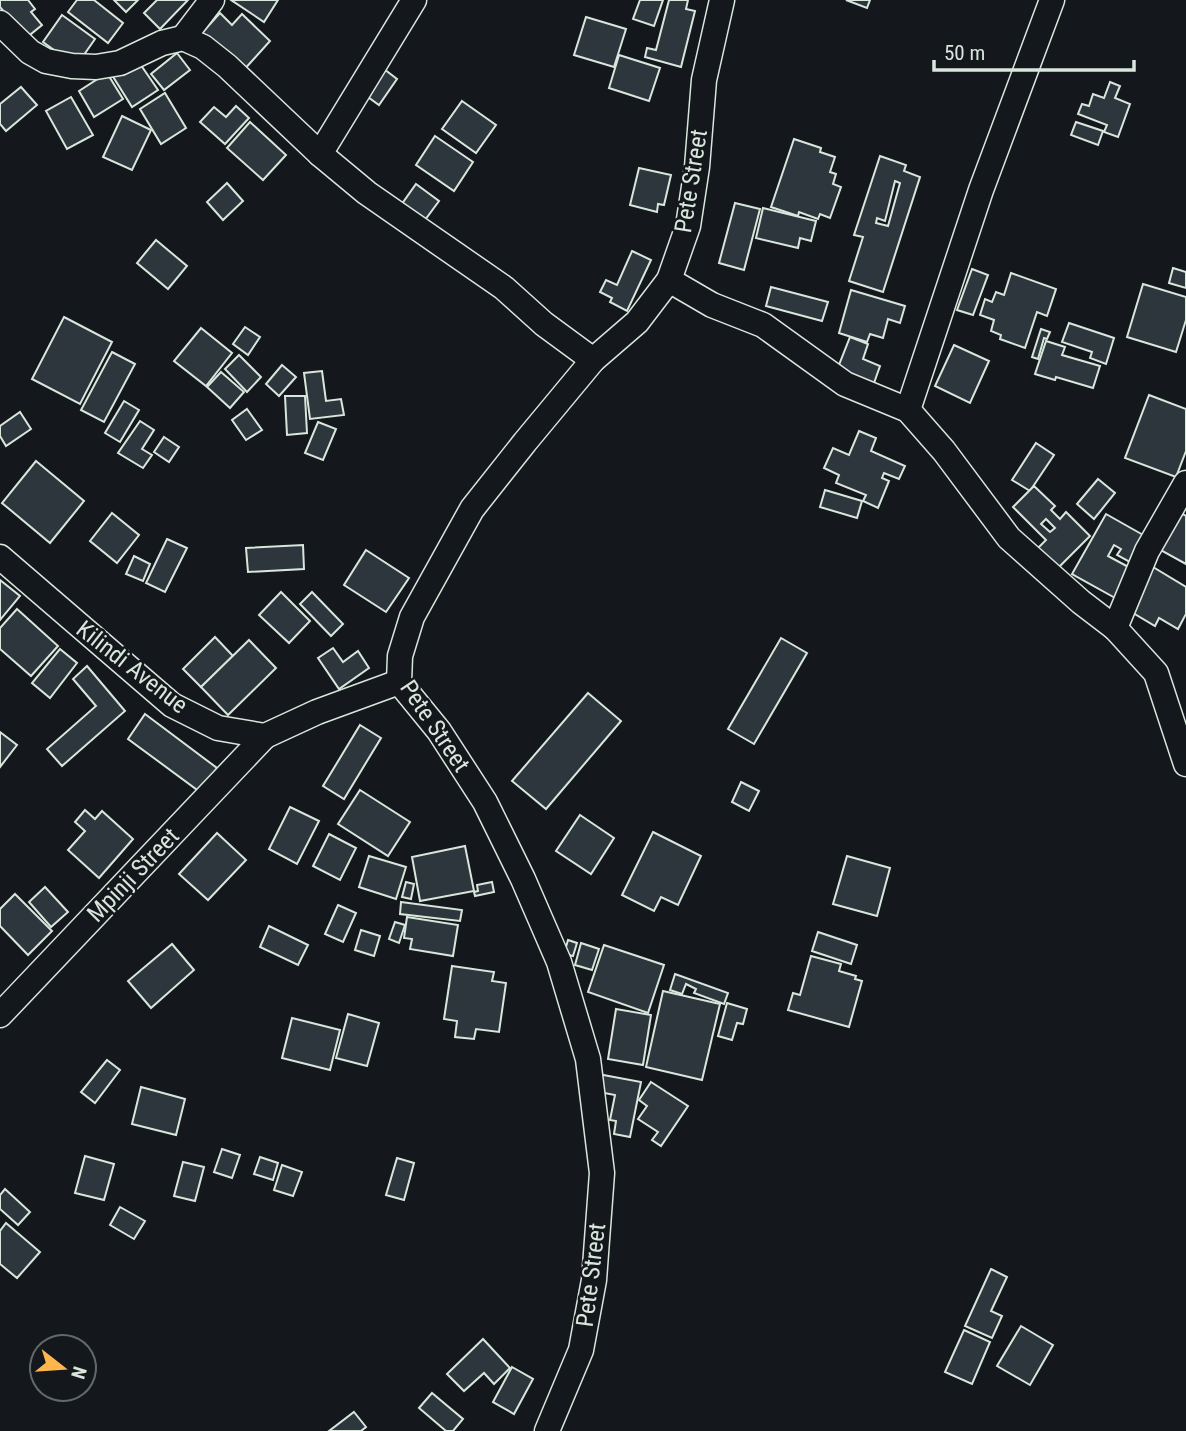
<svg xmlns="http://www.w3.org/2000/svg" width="1186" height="1431" viewBox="0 0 1186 1431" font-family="'Roboto Condensed',sans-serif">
	<rect width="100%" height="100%" fill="#14181c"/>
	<!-- building -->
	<g fill="#2c363c" stroke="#d8e6dc" stroke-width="2" fill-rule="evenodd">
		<polygon points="0,0 28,0 35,9 31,12 42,25 26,38 0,7"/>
		<polygon points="77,0 94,0 123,23 108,43 68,12"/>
		<polygon points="114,0 138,0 126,12"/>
		<polygon points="157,0 188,0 160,29 144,13"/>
		<polygon points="231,0 278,0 264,22"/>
		<polygon points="640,0 663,0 654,26 633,19"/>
		<polygon points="669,0 688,0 686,9 695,11 681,67 645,57 647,48 656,50"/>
		<polygon points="846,0 870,0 867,8"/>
		<polygon points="220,13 232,25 242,14 270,41 242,72 201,34"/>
		<polygon points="62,15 95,39 76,66 43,42"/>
		<polygon points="586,17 626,29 614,67 574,55"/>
		<polygon points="177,53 190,70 164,90 151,74"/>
		<polygon points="619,55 660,68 649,101 609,88"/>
		<polygon points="136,58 158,90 132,107 112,75"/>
		<polygon points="380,66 397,79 379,105 361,92"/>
		<polygon points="107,73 123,99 94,117 79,91"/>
		<polygon points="1110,82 1120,86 1115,98 1130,104 1118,137 1104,132 1107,125 1078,114 1082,104 1089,106 1093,94 1104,98"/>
		<polygon points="21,87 37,105 6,131 0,124 0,104"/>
		<polygon points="165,93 186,128 161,144 140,109"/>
		<polygon points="71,97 93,135 67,149 46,111"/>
		<polygon points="462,101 496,125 476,153 442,129"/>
		<polygon points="236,106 249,118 225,144 200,122 214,107 226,117"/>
		<polygon points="122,116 151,130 132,170 103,157"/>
		<polygon points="250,122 286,155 263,180 227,148"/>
		<polygon points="1076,122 1103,131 1098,145 1071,135"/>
		<polygon points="435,136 473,162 454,191 416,165"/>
		<polygon points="794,139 821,148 820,152 835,157 830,172 836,174 833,184 841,187 830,218 820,214 818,219 799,212 798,216 771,207"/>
		<path d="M880 156 906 165 904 171 920 177 883 292 849 281 863 237 854 235ZM895 181 900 183 888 226 876 223 877 218 885 221Z"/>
		<polygon points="639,168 671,175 664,205 658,204 657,212 630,205"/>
		<polygon points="227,183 243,201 223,220 207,202"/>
		<polygon points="416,184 439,201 422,224 399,208"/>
		<polygon points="735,203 760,209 744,270 719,263"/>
		<polygon points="763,208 816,221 811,241 800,238 798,248 756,238"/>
		<polygon points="156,240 187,266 168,289 137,263"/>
		<polygon points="632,251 651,260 627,311 610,302 612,298 600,292 606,280 617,285"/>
		<polygon points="1173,268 1186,272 1186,288 1169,283"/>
		<polygon points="972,269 988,275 973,315 957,310"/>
		<polygon points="1011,273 1056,289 1047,316 1037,312 1025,348 1000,339 1001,335 991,331 994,320 980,315 985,299 992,302 996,292 1004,295"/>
		<polygon points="1143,284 1186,297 1186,320 1176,352 1127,337"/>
		<polygon points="771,287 828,302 822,321 766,306"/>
		<polygon points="851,290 905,306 900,323 888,319 883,338 870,334 867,342 839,333"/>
		<polygon points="64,317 112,342 80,404 32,379"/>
		<polygon points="1069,323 1114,338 1106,364 1090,358 1092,352 1062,342"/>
		<polygon points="245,327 260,337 248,355 233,344"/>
		<polygon points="201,328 232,353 206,386 174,361"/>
		<polygon points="1041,329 1050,332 1047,339 1044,338 1038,359 1032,357"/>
		<polygon points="850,337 868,344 863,359 880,366 874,383 837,370"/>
		<polygon points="1046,341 1065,347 1062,355 1100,366 1093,388 1056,377 1055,380 1035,374"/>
		<polygon points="954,345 989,361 970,403 935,386"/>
		<polygon points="112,352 135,364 104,422 81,410"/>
		<polygon points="239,355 261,377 247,392 225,369"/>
		<polygon points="282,365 296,377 279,396 266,384"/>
		<polygon points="322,371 326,401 341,399 344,415 310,419 304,373"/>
		<polygon points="221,372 244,392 230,408 207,387"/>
		<polygon points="1149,395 1186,409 1186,451 1176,477 1125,458"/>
		<polygon points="285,396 305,396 307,433 287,435"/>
		<polygon points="124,401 139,410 120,442 105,433"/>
		<polygon points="247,409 262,430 246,440 232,420"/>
		<polygon points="20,412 31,429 6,446 0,436 0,426"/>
		<polygon points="140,421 154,430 142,449 152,455 143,468 118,453"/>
		<polygon points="318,422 336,429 323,460 305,453"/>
		<polygon points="859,431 876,438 871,451 905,466 899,479 884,473 882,478 889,481 878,508 863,501 866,495 836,483 839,475 824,468 833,448 849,455"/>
		<polygon points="164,437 179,447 169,462 154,452"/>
		<polygon points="1036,443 1054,455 1030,491 1012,480"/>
		<polygon points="36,461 84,501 50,543 2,503"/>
		<polygon points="1098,479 1115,493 1094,519 1077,504"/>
		<path d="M1034 486 1055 506 1051 510 1060 519 1066 512 1090 536 1055 571 1035 551 1046 540 1013 507ZM1046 519 1055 528 1050 532 1041 524Z"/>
		<polygon points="825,490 862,501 857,518 820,507"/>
		<polygon points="1179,512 1186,516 1186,564 1159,549"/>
		<polygon points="112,513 139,535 117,563 90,541"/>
		<polygon points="1106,514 1152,540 1137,566 1117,555 1121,549 1114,545 1108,556 1134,570 1117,599 1072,574"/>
		<polygon points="167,539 187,548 165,592 146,583"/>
		<polygon points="303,545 304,569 248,572 246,548"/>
		<polygon points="366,550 409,578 386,612 344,585"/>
		<polygon points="134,556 150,564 143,581 126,574"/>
		<polygon points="1153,567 1186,587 1186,614 1178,629 1159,618 1155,626 1128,610"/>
		<polygon points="0,580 20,596 0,620"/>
		<polygon points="281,592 310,621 289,643 259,615"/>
		<polygon points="312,592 343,624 331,636 300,604"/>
		<polygon points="17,609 58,646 31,676 0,649 0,628"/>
		<polygon points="215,637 233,656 201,687 183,669"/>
		<polygon points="781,638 807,653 754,744 728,729"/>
		<polygon points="249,640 276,668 228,715 201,687"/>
		<polygon points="333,648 343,662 358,651 369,668 339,689 318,658"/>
		<polygon points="60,649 77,663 50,698 32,683"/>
		<polygon points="87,666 125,711 62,766 47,749 96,706 73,679"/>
		<polygon points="588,693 621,721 546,809 512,781"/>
		<polygon points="145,714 217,768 200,792 128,739"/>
		<polygon points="360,725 381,738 344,799 323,786"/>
		<polygon points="0,732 17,745 0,767"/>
		<polygon points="741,782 759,791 749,811 732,802"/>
		<polygon points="360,790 410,822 388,856 338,824"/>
		<polygon points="290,807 319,821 297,864 269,849"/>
		<polygon points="85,810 95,819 102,811 133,839 99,878 68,850 85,831 75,822"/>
		<polygon points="580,815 614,838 591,874 556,851"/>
		<polygon points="653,832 701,856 678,905 661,897 654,911 622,895"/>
		<polygon points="217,833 246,860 208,900 179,874"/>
		<polygon points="329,834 356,848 340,880 313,866"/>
		<polygon points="465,846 474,891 420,901 412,857"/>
		<polygon points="369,856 406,867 396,899 359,887"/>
		<polygon points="847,856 890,868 877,916 833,904"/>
		<polygon points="406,882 414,884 411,899 402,897"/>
		<polygon points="492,882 494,892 475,896 474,892 478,891 477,885"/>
		<polygon points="45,887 68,912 51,927 29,902"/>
		<polygon points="15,894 52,931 28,955 0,926 0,909"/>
		<polygon points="401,902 462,910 460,921 400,914"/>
		<polygon points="338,905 356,913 343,942 325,934"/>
		<polygon points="407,917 458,925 453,956 410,949 412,939 404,938"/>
		<polygon points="395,922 405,925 399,943 389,939"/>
		<polygon points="269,926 308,945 298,965 260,947"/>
		<polygon points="361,930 380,936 374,956 355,950"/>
		<polygon points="818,932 857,945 851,964 812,951"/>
		<polygon points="568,940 577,943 573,956 564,954"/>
		<polygon points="581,943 599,949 592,970 575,965"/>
		<polygon points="172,944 194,970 151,1008 128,981"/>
		<polygon points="604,945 664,965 648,1013 588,992"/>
		<polygon points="811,956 841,964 839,971 856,976 855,979 862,981 849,1027 788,1010 793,993 800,995"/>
		<polygon points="452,966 494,972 492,981 506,983 499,1032 476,1029 474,1039 455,1037 457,1021 444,1019"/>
		<polygon points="675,974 728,993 724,1004 694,993 696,989 686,984 682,994 670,990"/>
		<polygon points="663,991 720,1004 702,1080 646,1067"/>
		<polygon points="727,1003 747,1009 743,1024 737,1023 732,1040 718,1036"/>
		<polygon points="616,1009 651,1015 643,1065 608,1059"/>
		<polygon points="348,1014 379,1023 367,1066 336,1058"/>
		<polygon points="292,1018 340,1030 330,1070 282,1058"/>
		<polygon points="107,1060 120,1070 95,1103 81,1092"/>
		<polygon points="598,1074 641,1082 630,1137 614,1134 616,1121 610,1120 615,1095 594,1091"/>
		<polygon points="651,1082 688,1106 661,1146 652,1140 658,1132 638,1119 647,1106 639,1100"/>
		<polygon points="141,1087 185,1099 176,1135 132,1124"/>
		<polygon points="222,1149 240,1155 232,1178 214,1172"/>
		<polygon points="85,1156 114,1164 104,1200 75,1193"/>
		<polygon points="260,1157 278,1163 273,1180 254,1174"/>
		<polygon points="397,1158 414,1163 404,1200 386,1195"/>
		<polygon points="183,1162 204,1167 195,1201 174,1196"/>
		<polygon points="282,1165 302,1172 293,1196 274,1190"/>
		<polygon points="5,1189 30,1212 18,1225 0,1209 0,1195"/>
		<polygon points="120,1207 145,1221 134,1239 110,1225"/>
		<polygon points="6,1223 40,1252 17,1278 0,1264 0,1231"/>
		<polygon points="991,1269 1007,1277 991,1311 1002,1316 992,1338 965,1326"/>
		<polygon points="1021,1326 1053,1345 1030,1385 997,1366"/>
		<polygon points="964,1330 990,1342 972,1384 945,1372"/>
		<polygon points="483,1339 510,1368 494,1384 484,1373 464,1391 447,1374"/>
		<polygon points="512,1367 533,1379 514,1414 493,1402"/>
		<polygon points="432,1393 463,1419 453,1431 446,1431 419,1408"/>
		<polygon points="354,1412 366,1427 361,1431 329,1431"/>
	</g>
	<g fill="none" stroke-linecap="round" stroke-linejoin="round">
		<!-- minor casing -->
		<g stroke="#d8e6dc" stroke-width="27">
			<g id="minor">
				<polyline points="0,23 30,52 46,61 72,66 96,67 120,63 162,43 183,38 203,47 227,66 320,154 367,193 504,288 544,324 593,360"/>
				<polyline points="183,38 212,0"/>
				<polyline points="320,154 414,0"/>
				<polyline points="669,280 712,305 763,325 845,384 908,410 944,451 1009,538 1081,602 1115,628 1156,673 1186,764"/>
				<polyline points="908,410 981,190 1052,0"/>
				<polyline points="0,557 172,705 218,728 265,736 317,712 399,682"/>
				<polyline points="1115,628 1147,551 1186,483"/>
				<polyline points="0,1015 265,736"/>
				<polyline points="547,1431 581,1350 594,1280 602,1173 588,1059 559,962 523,879 485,802 439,731 399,682 400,656 412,617 472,509 525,442 593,360 637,322 669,280 688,226 697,167 704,80 722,0"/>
			</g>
		</g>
		<!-- minor -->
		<use href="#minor" stroke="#14181c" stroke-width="24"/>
	</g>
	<g text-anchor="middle" stroke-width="5" stroke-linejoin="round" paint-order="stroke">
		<!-- street labels -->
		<g font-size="24" fill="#d8e6dc" stroke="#14181c">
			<text transform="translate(691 181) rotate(-81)" y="8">Pete Street</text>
			<text transform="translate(132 667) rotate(38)" y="8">Kilindi Avenue</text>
			<text transform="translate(435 726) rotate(56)" y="8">Pete Street</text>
			<text transform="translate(133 875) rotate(-46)" y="8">Mpinji Street</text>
			<text transform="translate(591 1275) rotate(-83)" y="8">Pete Street</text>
		</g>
	</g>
	<!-- north arrow -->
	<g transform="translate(63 1368) rotate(107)"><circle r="33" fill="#14181c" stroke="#626a69" stroke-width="2"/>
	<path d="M0-5L12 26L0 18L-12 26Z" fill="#ffb74d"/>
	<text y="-10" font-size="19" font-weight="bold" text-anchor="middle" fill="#d8e6dc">N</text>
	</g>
	<!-- scale -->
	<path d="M934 60v10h200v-10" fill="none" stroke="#d8e6dc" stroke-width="3.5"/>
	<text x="944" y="60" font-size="21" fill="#d8e6dc" stroke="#14181c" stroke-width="5" paint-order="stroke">50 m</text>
</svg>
